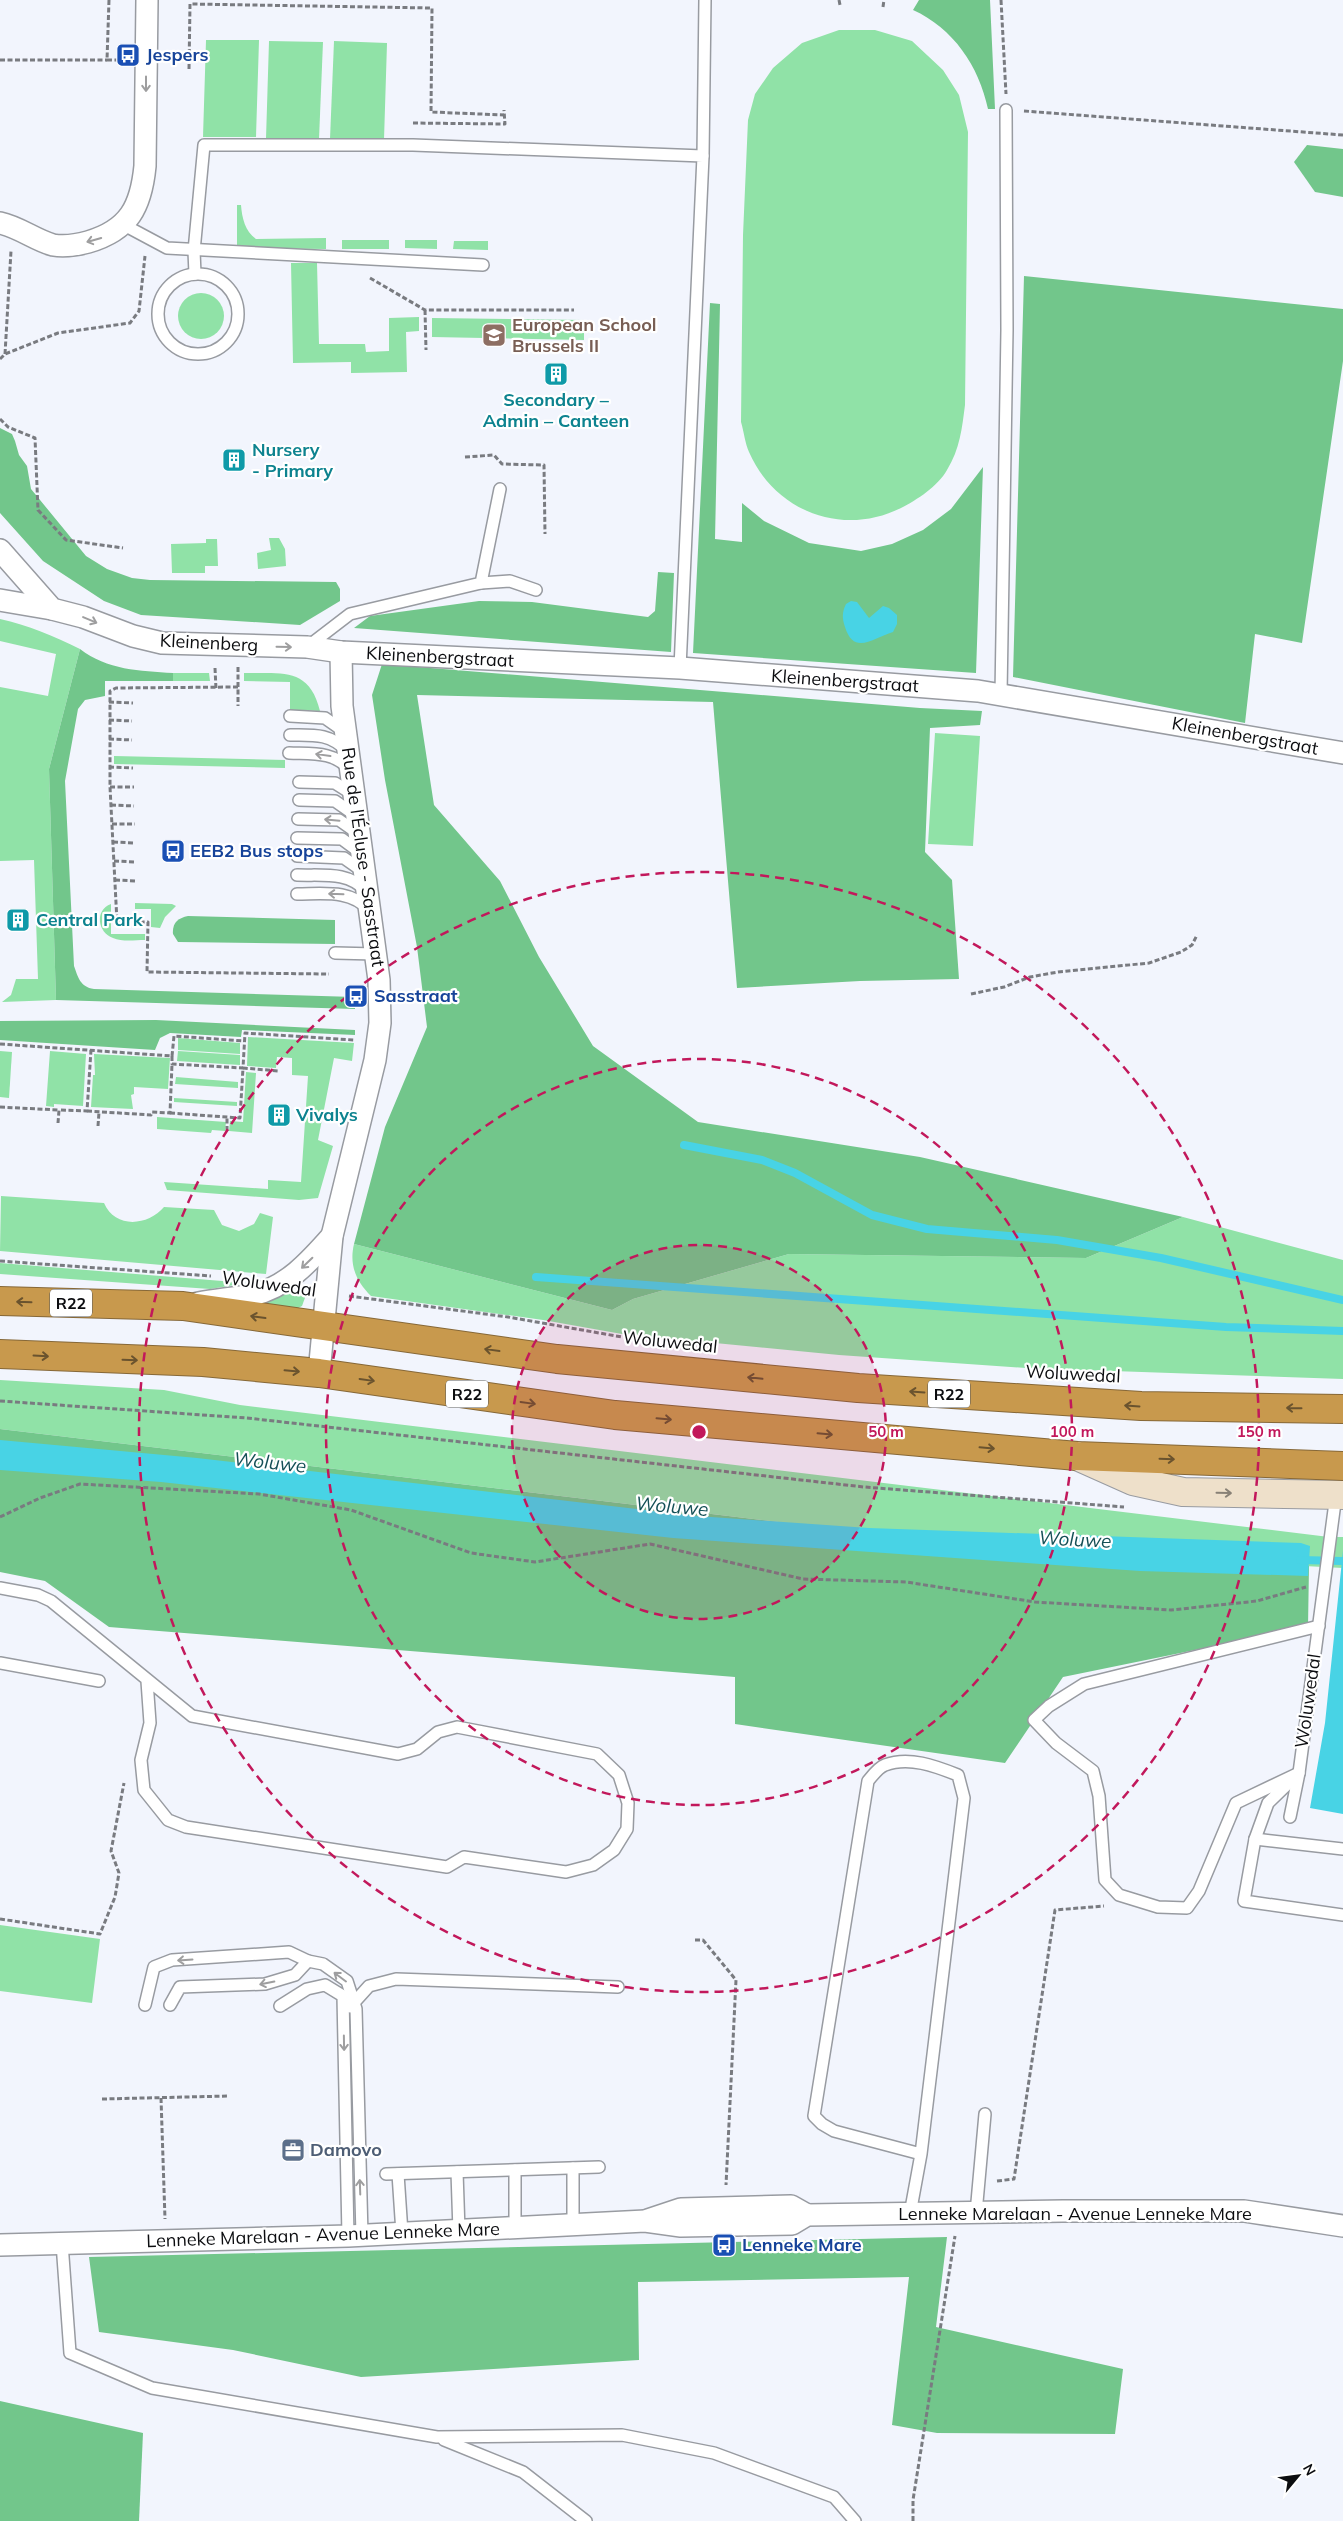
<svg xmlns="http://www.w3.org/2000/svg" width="1343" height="2521" viewBox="0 0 1343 2521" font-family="Mulish,sans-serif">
	<rect width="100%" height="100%" fill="#f2f5fd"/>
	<!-- green -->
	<g fill="#90e2a7">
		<path d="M839 30H875L912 41 943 70 959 95 968 132 965 405C962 428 960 449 947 470 938 486 917 500 901 508 843 537 775 512 749 452 745 443 744 432 741 422L743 235 748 120 755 94 773 68 802 43Z"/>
		<polygon points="206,40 259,40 256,137 203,137"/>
		<polygon points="269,41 323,42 319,139 266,139"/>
		<polygon points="334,41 387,43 384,139 330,139"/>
		<path d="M237 205H241C242 218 245 231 256 239L326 238V249L237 248Z"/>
		<rect x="342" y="240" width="47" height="9"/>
		<polygon points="405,240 437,240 437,249 405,248"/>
		<polygon points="454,241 488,241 488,250 453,249"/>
		<polygon points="291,263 317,263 319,344 365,344 366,352 389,351 389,318 419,317 419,331 406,332 407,372 351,373 351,362 293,363"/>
		<circle cx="201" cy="316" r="23"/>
		<polygon points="432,318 584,320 584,340 432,337"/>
		<polygon points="269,538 279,538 285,549 286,566 258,569 257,553 271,550"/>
		<polygon points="206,539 217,539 218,566 205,566 205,573 172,573 171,544 206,543"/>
		<path d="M0 619C28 625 54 636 80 649L49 769 56 1000 2 1002 11 995 16 979H38L34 860 0 861V687L48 696 56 654 0 641Z"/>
		<polygon points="173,673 209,673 210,681 173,681"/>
		<path d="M244 673C281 674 309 666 320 711L290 710V682L244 681Z"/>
		<polygon points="935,733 980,736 973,846 928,844"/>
		<polygon points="114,756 285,760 285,768 114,764"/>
		<polygon points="135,903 172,904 176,906 165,917 160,928 151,927 151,909 135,909"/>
		<path d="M111 904V934H145V940C135 940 122 942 113 938 98 933 94 910 111 904Z"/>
		<polygon points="248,1037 354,1043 352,1061 334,1058 318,1140 333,1146 318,1198 299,1200 167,1190 164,1182 268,1189 268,1180 301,1182 308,1076 292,1075 292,1058 277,1057 276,1068 247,1066"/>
		<polygon points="178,1038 240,1043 240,1054 178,1050"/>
		<polygon points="0,1051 12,1052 9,1098 0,1097"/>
		<polygon points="50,1051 86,1054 83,1106 54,1104 54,1107 46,1106"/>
		<polygon points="178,1051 240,1055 240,1065 177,1061"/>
		<polygon points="94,1054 170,1058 168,1089 134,1087 134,1094 131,1095 133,1109 91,1107 93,1075 95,1075"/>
		<polygon points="246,1072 256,1073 252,1133 229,1131 230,1121 243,1122"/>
		<polygon points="176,1077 238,1082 238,1088 175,1084"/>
		<polygon points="174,1098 237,1102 237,1106 174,1102"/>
		<polygon points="157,1117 226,1122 225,1131 212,1130 211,1133 157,1129"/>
		<path d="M1 1196 104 1203C115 1229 148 1226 164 1207L214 1210 222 1225 239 1231 254 1224 260 1213 273 1217 266 1274 0 1251Z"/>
		<path d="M1183 1217 1343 1260V1379L1026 1368 839 1355 622 1334 543 1320 371 1296C356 1281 349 1265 354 1244L612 1310 633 1299 789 1254 1086 1258Z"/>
		<polygon points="0,1263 247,1283 210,1289 0,1274"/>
		<polygon points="286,1291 306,1295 302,1306 296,1309 265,1304 267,1300"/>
		<polygon points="0,1380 164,1390 240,1405 1329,1537 1343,1537 1343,1568 1030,1552 0,1429"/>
		<polygon points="0,1925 100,1939 92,2003 0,1991"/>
	</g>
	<!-- forest -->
	<g fill="#72c68b">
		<path d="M919 0H990L995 109H988C979 66 953 28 913 10Z"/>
		<polygon points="1307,145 1343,149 1343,197 1315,192 1294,162"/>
		<polygon points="1024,276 1343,309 1343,361 1302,643 1255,634 1245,723 1013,677"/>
		<polygon points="710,303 720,304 715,539 742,542 742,503 764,521 809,543 861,551 892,544 923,530 951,509 983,467 976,673 693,653"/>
		<polygon points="0,428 12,434 15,441 19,455 27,466 31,489 86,556 107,569 132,578 150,580 336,582 340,589 340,601 300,625 141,615 104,601 43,561 0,513"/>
		<polygon points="658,572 674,573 671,652 354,628 370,616 479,601 532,602 648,617 655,611"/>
		<path d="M80 649C107 670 140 671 173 673V681H105V696L85 700 78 709 65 781 74 966C78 977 80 987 94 989L355 997V1009L56 1000 49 769Z"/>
		<polygon points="382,664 920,708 982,711 980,725 930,728 925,852 952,880 959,979 860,981 737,988 713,702 417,695 434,805 500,881 539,957 593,1046 698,1122 920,1157 1183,1217 1086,1258 789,1254 633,1299 612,1310 354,1244 385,1127 427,1027 417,947 385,780 372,695"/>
		<path d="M188 916 335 920V944L178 942 173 934C172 923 178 918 188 916Z"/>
		<polygon points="156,1020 355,1030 355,1035 242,1030 241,1037 170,1033 160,1038 155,1050 0,1040 0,1021"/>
		<polygon points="0,1429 1030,1552 1309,1566 1308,1627 1063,1677 1005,1763 735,1724 735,1677 109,1627 45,1581 0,1572"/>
		<polygon points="947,2237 936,2327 1123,2369 1115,2434 937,2433 892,2425 909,2277 638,2282 639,2360 361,2377 233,2350 99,2332 89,2257"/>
		<polygon points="0,2401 143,2433 139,2521 0,2521"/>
	</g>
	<!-- water -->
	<g fill="#48d3e5">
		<path d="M851 601 857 602 869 618 883 606 889 608 897 615V624L893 632C873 638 854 656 845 627 842 618 842 612 846 604Z"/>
		<polygon points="0,1440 197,1458 697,1516 869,1528 1301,1543 1310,1546 1308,1576 1140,1571 673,1538 161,1482 0,1470"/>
		<polygon points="1343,1551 1343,1814 1310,1808 1325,1723"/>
	</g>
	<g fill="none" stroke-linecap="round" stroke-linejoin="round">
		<!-- stream -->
		<g stroke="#48d3e5" stroke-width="8">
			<polyline points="684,1145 762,1160 795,1173 872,1215 927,1229 1057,1240 1161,1258 1343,1300"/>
			<polyline points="536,1277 1226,1327 1343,1331"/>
			<polyline points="1300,1560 1343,1561"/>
		</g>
		<!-- lane casing -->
		<g stroke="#989ba1" stroke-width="14">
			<g id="lane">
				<polyline points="703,156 705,0"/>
				<polyline points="124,225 167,248 483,265"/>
				<circle cx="198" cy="314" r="40"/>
				<polyline points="195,274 194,251 204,145 413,145 703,156 680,668"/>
				<polyline points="481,583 510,581 536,590"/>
				<polyline points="307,647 350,614 481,583 500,489"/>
				<polyline points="1001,694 1007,330 1006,110"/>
				<polyline points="290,716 325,718 345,732"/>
				<path d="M290 735C313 735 330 733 347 751"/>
				<path d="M289 753C312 754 334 751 350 770"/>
				<polyline points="299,782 335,783 354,795"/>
				<polyline points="299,800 335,801 355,815"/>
				<polyline points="298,819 339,820 359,834"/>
				<polyline points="297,838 342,839 361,853"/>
				<polyline points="297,856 344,858 364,872"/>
				<path d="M297 875C322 876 348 871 366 891"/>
				<path d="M297 894C322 894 351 889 369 910"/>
				<polyline points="335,953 375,954"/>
				<polyline points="0,1588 38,1595 51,1601 192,1716 398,1754 417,1749 438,1732 457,1727 597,1754 619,1775 628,1803 627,1829 614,1850 593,1865 566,1872 464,1857 447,1867 186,1827 168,1820 144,1790 141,1760 150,1723 147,1681"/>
				<polyline points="1319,1626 1084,1684 1049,1706 1034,1720 1056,1743 1093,1771 1099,1796 1105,1880 1119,1895 1158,1907 1187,1908 1199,1891 1236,1803 1299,1773 1268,1803 1255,1839 1244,1901 1343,1915"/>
				<polyline points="0,1663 99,1681"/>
				<polyline points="1290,1817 1299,1773 1336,1495"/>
				<polyline points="1255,1839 1343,1849"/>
				<polyline points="145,2005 154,1967 172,1960 289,1952 308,1961 323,1964 347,1981 356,2009 362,2235"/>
				<polyline points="170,2005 180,1987 265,1984 295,1975 308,1961"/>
				<polyline points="280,2006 307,1989 325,1985 343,1996 348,2236"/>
				<polyline points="350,2007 369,1986 396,1979 618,1987"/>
				<polyline points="573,2168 573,2225"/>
				<polyline points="457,2172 459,2231"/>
				<polyline points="386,2174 599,2167"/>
				<polyline points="398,2174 402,2233"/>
				<polyline points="976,2213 985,2114"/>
				<path d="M910 2214 921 2154 964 1798 958 1775C935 1766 909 1756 885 1765 879 1767 872 1776 868 1781L814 2116 822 2124 834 2131 921 2154"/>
				<polyline points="515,2228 515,2170"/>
				<polyline points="62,2243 70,2353 152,2388 437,2437 622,2435 714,2453 834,2497 855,2521"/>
				<polyline points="444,2440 523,2472 586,2521"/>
			</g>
		</g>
		<!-- street casing -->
		<g stroke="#989ba1" stroke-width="24">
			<g id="street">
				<path d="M0 223C19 227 35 240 53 245 65 247 77 245 88 242 129 230 141 207 145 166L147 0"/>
				<polyline points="0,550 52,609 83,617 133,636 162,643 307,647 341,652 680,668 978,691 1343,753"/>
				<polyline points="0,600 52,609"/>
				<path d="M198 1303C216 1300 234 1298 252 1295 286 1288 310 1261 332 1236"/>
				<polyline points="319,1373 332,1236 375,1060 380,1023 379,980 342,706 341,652"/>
				<polyline points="648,2220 681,2209 791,2206 807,2215"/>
				<polyline points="0,2245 348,2236 645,2221 681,2226 792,2224 807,2215 1063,2211 1244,2211 1343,2226"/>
			</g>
		</g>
		<!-- secondary casing -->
		<g stroke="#989ba1" stroke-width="30">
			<polyline id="secondary" points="1077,1456 1133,1481 1183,1492 1343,1495"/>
		</g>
		<!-- highway casing -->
		<g stroke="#866838" stroke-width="30">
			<g id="highway">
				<polyline points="0,1301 183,1306 557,1359 858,1388 1141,1406 1343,1409"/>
				<polyline points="0,1354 203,1362 319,1373 615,1415 1077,1456 1343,1466"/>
			</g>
		</g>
		<!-- path -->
		<g stroke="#797b80" stroke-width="3" stroke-dasharray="5 2.5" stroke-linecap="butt">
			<polyline points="109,0 107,60 123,60"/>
			<polyline points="839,0 840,5"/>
			<polyline points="1001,0 1006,94"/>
			<polyline points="883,7 884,0"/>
			<polyline points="0,60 107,60"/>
			<polyline points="189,69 190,4 432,8 431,112 504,115"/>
			<polyline points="1024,111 1343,135"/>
			<polyline points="413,123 505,124 504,110"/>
			<polyline points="370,278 425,310 574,310"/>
			<polyline points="425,310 426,350"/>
			<polyline points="5,354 11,251"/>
			<polyline points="0,359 5,354 58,333 130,323 139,311 145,256"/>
			<polyline points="0,419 8,427 35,438 38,510 66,540 123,548"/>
			<polyline points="465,457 494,455 502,464 544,465 545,534"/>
			<polyline points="238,667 238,706"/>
			<polyline points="215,668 216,689"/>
			<polyline points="238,687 116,688 110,691 110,787 117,922 148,922 147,972 329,974"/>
			<polyline points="109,702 133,703"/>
			<polyline points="109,720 132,721"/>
			<polyline points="109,739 132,740"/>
			<polyline points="109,767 133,768"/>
			<polyline points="110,787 134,787"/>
			<polyline points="111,805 134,806"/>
			<polyline points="112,824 135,824"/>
			<polyline points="113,842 135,843"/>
			<polyline points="114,861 136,862"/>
			<polyline points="115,880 137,881"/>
			<polyline points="971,994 1004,987 1030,977 1058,972 1149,963 1181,952 1192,945 1197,935"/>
			<polyline points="0,1044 172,1056 172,1064 243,1068 245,1033 354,1040"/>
			<polyline points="172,1056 174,1036 244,1041"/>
			<polyline points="0,1107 59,1110"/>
			<polyline points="87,1111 151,1115 152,1112 170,1113 172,1064"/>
			<polyline points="170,1113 240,1118 243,1068 279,1071"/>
			<polyline points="58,1123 59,1110 87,1111 91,1050"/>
			<polyline points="98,1126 99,1112"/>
			<polyline points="227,1131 227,1117"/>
			<polyline points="0,1261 211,1276"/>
			<polyline points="349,1296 508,1317 622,1337"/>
			<polyline points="0,1401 247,1418 864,1487 1124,1507"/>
			<polyline points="0,1517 40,1498 80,1484 259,1494 351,1510 471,1553 535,1562 650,1544 803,1579 906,1582 1035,1602 1171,1610 1257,1601 1306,1587"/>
			<polyline points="0,1919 100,1934 115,1897 119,1873 111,1851 124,1783"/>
			<polyline points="695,1940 703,1940 736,1980 726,2185"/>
			<polyline points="161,2098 165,2219"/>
			<polyline points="102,2099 228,2096"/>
			<polyline points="997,2181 1014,2179 1055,1910 1104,1906"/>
			<polyline points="913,2521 913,2500 955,2236"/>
		</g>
		<!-- lane -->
		<use href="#lane" stroke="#fff" stroke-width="11"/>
		<!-- street -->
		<use href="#street" stroke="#fff" stroke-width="21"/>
		<!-- secondary -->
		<use href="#secondary" stroke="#eee0ca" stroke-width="28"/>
		<!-- highway -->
		<use href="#highway" stroke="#c8994d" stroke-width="28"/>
	</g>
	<!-- one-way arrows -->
	<defs><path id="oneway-shaft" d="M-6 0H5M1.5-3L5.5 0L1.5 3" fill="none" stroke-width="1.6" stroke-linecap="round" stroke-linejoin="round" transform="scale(1.25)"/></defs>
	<g stroke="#9e9e9f">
		<use href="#oneway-shaft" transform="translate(146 84) rotate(90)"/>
		<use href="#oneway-shaft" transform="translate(94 240) rotate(164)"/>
		<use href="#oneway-shaft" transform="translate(90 620) rotate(23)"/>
		<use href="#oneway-shaft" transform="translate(284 647) rotate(1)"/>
		<use href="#oneway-shaft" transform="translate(323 755) rotate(-172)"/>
		<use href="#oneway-shaft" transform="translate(332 820) rotate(-175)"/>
		<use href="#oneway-shaft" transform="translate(336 894) rotate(-178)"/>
		<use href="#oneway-shaft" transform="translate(307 1263) rotate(136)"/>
		<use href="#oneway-shaft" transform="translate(185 1960) rotate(176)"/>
		<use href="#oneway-shaft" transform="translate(340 1977) rotate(-143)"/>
		<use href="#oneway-shaft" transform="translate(267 1983) rotate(169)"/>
		<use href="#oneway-shaft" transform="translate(344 2043) rotate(89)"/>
		<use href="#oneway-shaft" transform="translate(360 2187) rotate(-92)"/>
	</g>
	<g stroke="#6a532e">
		<use href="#oneway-shaft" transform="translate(24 1302) rotate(-178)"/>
		<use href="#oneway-shaft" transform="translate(258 1317) rotate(-172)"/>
		<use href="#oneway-shaft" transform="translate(492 1350) rotate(-172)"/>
		<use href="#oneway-shaft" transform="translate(41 1356) rotate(3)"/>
		<use href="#oneway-shaft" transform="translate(130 1360) rotate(2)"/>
		<use href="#oneway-shaft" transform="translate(292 1371) rotate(5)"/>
		<use href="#oneway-shaft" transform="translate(755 1378) rotate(-174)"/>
		<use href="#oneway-shaft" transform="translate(367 1380) rotate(8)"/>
		<use href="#oneway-shaft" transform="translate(917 1392) rotate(-176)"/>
		<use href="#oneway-shaft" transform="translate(528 1403) rotate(8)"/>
		<use href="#oneway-shaft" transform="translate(1132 1406) rotate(-176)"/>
		<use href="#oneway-shaft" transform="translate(1294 1408) rotate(-179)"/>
		<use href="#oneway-shaft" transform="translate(664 1419) rotate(5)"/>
		<use href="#oneway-shaft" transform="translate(825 1434) rotate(5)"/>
		<use href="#oneway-shaft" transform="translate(987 1448) rotate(5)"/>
		<use href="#oneway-shaft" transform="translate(1167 1459) rotate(2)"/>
	</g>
	<use stroke="#888176" href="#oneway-shaft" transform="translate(1224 1493) rotate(1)"/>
	<!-- distance rings -->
	<circle cx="699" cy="1432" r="187" fill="#c2185b" fill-opacity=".12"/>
	<g fill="none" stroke="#c2185b" stroke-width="2.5" stroke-dasharray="9 6">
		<circle cx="699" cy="1432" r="187"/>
		<circle cx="699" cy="1432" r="373"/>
		<circle cx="699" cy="1432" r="560"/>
	</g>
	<!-- icons -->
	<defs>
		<g id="bus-square" transform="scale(1.25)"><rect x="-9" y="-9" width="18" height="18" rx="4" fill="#1a4fb4" stroke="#fff"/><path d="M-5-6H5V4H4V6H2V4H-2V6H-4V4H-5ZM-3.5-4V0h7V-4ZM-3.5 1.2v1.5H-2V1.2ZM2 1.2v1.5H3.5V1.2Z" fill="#fff"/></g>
		<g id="school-square" transform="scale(1.25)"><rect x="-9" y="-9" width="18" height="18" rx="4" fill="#8d6e63" stroke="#fff"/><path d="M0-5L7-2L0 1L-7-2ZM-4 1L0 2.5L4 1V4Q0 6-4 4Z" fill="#fff"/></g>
		<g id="building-square" transform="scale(1.25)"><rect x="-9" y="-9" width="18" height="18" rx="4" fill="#0f9aa8" stroke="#fff"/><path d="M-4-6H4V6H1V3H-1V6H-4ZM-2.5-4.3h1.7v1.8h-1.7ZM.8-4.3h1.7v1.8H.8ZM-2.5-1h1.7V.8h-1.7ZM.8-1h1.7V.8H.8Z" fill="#fff"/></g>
		<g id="office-square" transform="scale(1.25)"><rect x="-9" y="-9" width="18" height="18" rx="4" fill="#5c6f8a" stroke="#fff"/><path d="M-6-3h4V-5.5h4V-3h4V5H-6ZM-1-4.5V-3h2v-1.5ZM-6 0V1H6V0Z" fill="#fff"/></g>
	</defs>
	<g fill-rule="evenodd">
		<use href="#bus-square" x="128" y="55"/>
		<use href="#school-square" x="494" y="335"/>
		<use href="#building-square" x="556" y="374"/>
		<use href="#building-square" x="234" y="460"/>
		<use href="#bus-square" x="173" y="851"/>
		<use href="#building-square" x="18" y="920"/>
		<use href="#bus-square" x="356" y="996"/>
		<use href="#building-square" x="279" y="1115"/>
		<use href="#office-square" x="293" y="2150"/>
		<use href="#bus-square" x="724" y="2245"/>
	</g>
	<g text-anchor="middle" stroke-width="4.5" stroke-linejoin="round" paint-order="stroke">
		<!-- shield labels -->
		<g fill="#fff" stroke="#555658" stroke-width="1">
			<rect x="50" y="1289.5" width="42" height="27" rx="4"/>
			<rect x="446" y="1380.5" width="42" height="27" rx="4"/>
			<rect x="928" y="1380.5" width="42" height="27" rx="4"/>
		</g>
		<g font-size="16" font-weight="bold" fill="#0c0d10">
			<text x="71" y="1309">R22</text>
			<text x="467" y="1400">R22</text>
			<text x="949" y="1400">R22</text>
		</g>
		<!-- transit labels -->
		<g font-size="18" font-weight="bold" fill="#164399" stroke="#fff" text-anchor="start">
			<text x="146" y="61">Jespers</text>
			<text x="190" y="857">EEB2 Bus stops</text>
			<text x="374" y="1002">Sasstraat</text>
			<text x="742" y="2251">Lenneke Mare</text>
		</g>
		<!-- education labels -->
		<g font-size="18" font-weight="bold" fill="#785e54" stroke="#fff" text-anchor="start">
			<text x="512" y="331">European School<tspan x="512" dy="21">Brussels II</tspan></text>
		</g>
		<!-- culture labels -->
		<g font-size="18" font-weight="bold" fill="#0d838f" stroke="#fff" text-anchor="start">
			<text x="556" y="406" text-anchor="middle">Secondary –<tspan x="556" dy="21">Admin – Canteen</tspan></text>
			<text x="252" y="456">Nursery<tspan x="252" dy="21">- Primary</tspan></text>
			<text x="36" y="926">Central Park</text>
			<text x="296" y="1121">Vivalys</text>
		</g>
		<!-- street labels -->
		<g font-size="18" fill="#0c0d10" stroke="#fff">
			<text transform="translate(209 643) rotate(3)" y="6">Kleinenberg</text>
			<text transform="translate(440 657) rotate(3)" y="6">Kleinenbergstraat</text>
			<text transform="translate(845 681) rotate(4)" y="6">Kleinenbergstraat</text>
			<text transform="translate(1245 736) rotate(10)" y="6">Kleinenbergstraat</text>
			<text transform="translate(363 857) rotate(82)" y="6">Rue de l'Écluse - Sasstraat</text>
			<text transform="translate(269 1284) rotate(8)" y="6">Woluwedal</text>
			<text transform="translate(670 1342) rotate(6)" y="6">Woluwedal</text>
			<text transform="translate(1073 1374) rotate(3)" y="6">Woluwedal</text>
			<text transform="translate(1308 1701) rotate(-82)" y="6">Woluwedal</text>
			<text x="1075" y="2220">Lenneke Marelaan - Avenue Lenneke Mare</text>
			<text transform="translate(323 2235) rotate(-2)" y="6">Lenneke Marelaan - Avenue Lenneke Mare</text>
		</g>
		<!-- service labels -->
		<g font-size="18" font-weight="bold" fill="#4e5e75" stroke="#fff" text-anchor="start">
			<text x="310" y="2156">Damovo</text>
		</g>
		<!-- water labels -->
		<g font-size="19" font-style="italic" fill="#155057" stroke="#fff">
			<text transform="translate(270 1462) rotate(6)" y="7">Woluwe</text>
			<text transform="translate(672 1506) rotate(5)" y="7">Woluwe</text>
			<text transform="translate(1075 1539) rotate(3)" y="7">Woluwe</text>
		</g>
	</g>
	<circle cx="699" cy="1432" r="8" fill="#c2185b" stroke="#fff" stroke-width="2.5"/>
	<g font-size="15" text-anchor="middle" font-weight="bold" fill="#c2185b" stroke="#fff" stroke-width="4.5" stroke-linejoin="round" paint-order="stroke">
		<text x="886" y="1437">50 m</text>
		<text x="1072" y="1437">100 m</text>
		<text x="1259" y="1437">150 m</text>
	</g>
	<!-- north arrow -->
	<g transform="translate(1298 2476) rotate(61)" stroke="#ffffff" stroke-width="4" paint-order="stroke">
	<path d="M0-4L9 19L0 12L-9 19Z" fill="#0c0d10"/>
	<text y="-8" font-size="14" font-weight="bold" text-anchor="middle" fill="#0c0d10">N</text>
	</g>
</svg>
